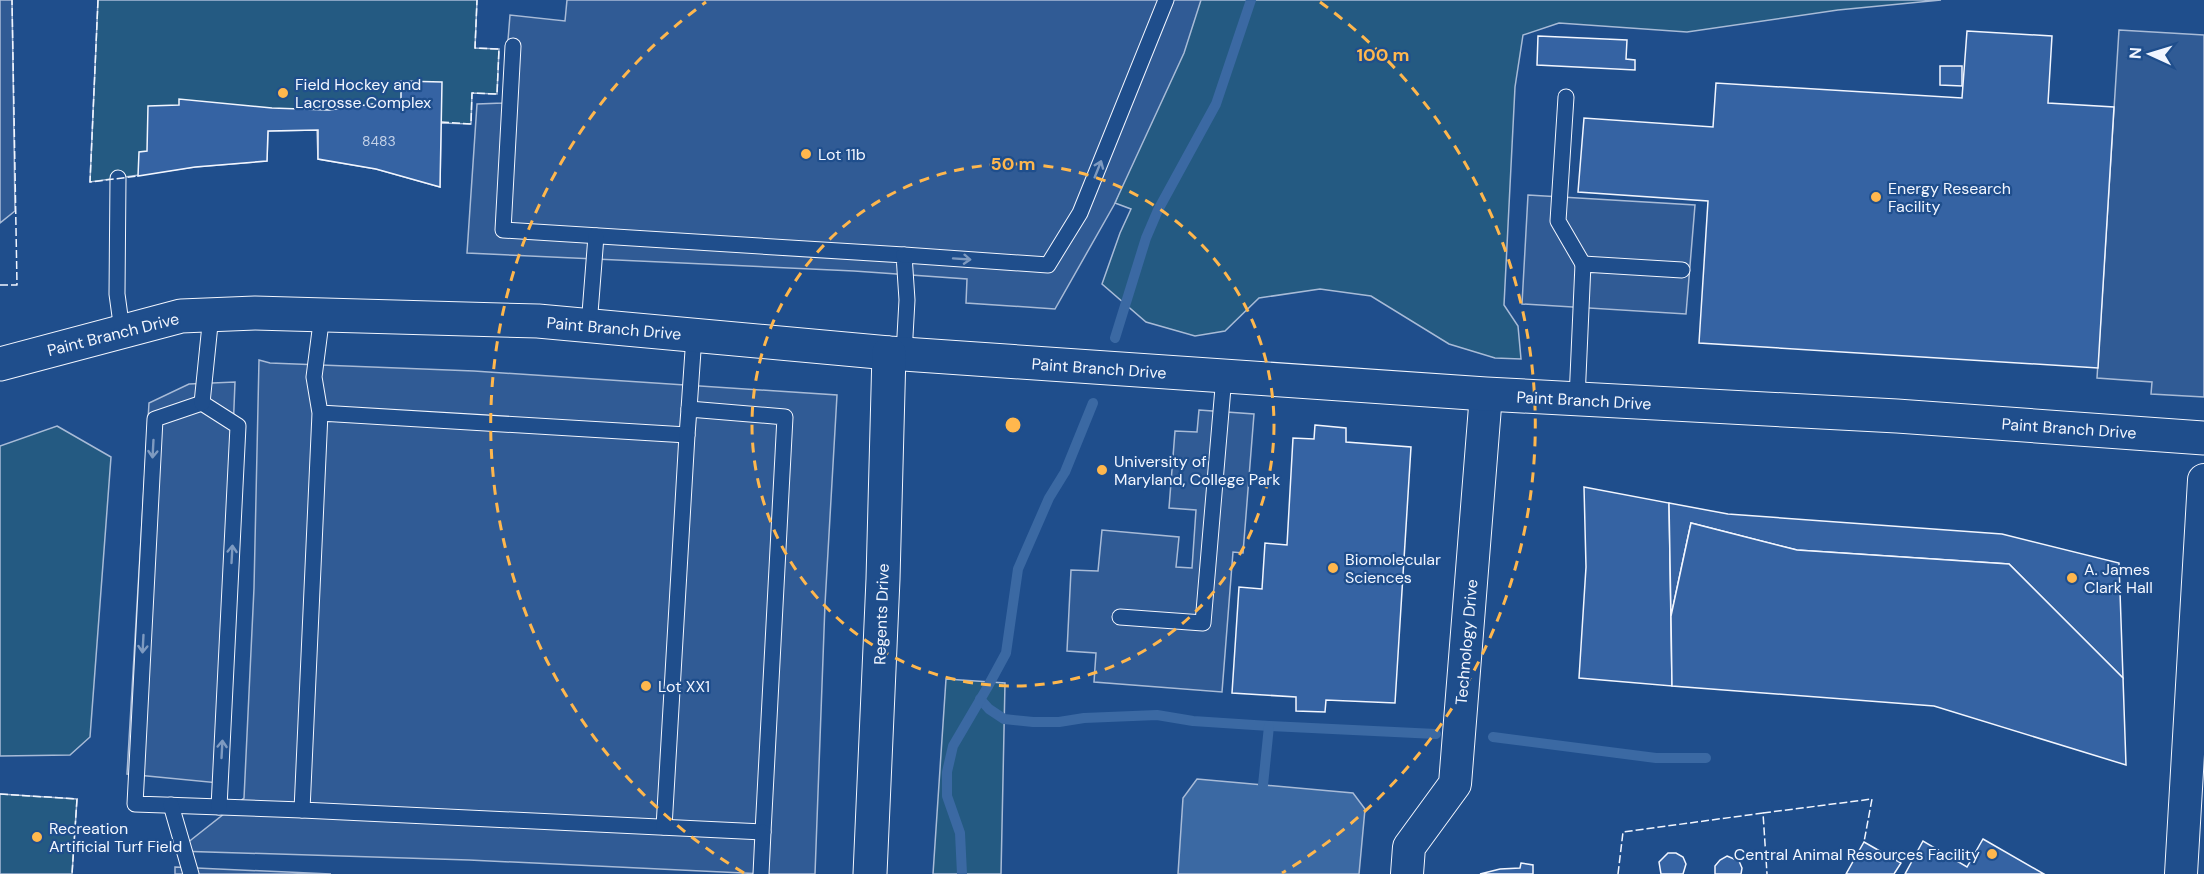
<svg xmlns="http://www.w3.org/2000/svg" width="2204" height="874" viewBox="0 0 2204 874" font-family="'DM Sans',sans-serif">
	<rect width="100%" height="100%" fill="#1f4e8c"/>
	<!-- green -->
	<g fill="#245a82" stroke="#a8bbd7" stroke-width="1.5">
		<polygon points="98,0 477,0 475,48 499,49 497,94 472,93 471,124 441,123 440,187 376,169 318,159 317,130 268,131 267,161 195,167 90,182"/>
		<polygon points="1190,0 1941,0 1838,10 1687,32 1559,23 1523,35 1515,87 1504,305 1518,326 1521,359 1495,358 1449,344 1371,296 1320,289 1259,298 1225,331 1195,336 1146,322 1102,284 1120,233 1131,209 1115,203 1176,43"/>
		<polygon points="57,426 111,457 90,737 70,755 0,756 0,446"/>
		<polygon points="946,679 1005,683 1001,874 933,874"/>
		<polygon points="0,794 77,799 72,874 0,874"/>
	</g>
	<!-- parking -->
	<g fill="#305b95" stroke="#a8bbd7" stroke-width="1.5">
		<polygon points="0,0 12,0 15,211 0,223"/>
		<polygon points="567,0 1201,0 1184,53 1114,205 1055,309 966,303 967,279 854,271 467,253 477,104 503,103 510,15 565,21"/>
		<polygon points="2119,30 2204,35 2204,397 2151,394 2152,382 2097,378"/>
		<polygon points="1528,195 1695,205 1686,314 1522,304"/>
		<polygon points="259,360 270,363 474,371 837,395 825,604 815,874 764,874 469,860 177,851 244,798 254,588"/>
		<polygon points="235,382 219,783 127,774 149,403 189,384"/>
		<polygon points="1199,410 1254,414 1243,553 1233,552 1222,692 1094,682 1096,653 1067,651 1071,570 1098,571 1102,530 1179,537 1176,567 1192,568 1196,510 1169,508 1175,431 1197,432"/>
		<polygon points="175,867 331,874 175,874"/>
	</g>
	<!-- water -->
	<polygon fill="#3b69a3" stroke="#a8bbd7" stroke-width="1.5" points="1197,779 1353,793 1365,809 1359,874 1178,874 1183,798"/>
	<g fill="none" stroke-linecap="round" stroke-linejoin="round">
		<!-- stream -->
		<g stroke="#3b69a3" stroke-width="10">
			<polyline points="1115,338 1146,238 1158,210 1216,104 1251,0"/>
			<polyline points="980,699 989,709 1004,719 1033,722 1059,722 1084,718 1157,715 1193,721 1269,726 1436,734"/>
			<polyline points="1493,737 1656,758 1706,758"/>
			<polyline points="1263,785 1269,726"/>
			<polyline points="962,874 960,833 947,796 947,772 953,746 987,688 1006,653 1018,569 1049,498 1065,472 1093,403"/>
		</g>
	</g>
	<!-- building -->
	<g fill="#3563a3" stroke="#f2f6ff" stroke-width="1.5">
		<polygon points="1967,31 2052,36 2048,103 2114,107 2098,368 1699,343 1708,201 1578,192 1584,118 1713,127 1716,83 1962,98"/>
		<polygon points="1538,36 1627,40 1626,59 1635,60 1635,70 1537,65"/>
		<polygon points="1940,66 1962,66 1962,86 1940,85"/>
		<polygon points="401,81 442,82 440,187 376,169 318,159 318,130 268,131 267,161 195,167 138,176 139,152 147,151 148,106 179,105 179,99 272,108 329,110 401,100"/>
		<polygon points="1315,425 1346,428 1346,442 1411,447 1395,703 1326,700 1325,712 1296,711 1296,697 1232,693 1239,587 1262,589 1265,543 1287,545 1293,438 1314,439"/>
		<polygon points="1584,487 1669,503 1672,686 1579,678 1586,567"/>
		<polygon points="1669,503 1728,514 2002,534 2119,563 2123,678 2009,564 1797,550 1691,523 1671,616"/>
		<polygon points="1691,523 1797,550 2009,564 2123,678 2126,765 1934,706 1672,686 1671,616"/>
		<polygon points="1983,839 2044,874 1905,874 1923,841 1967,867"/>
		<polygon points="1864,842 1901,863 1894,874 1846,874"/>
		<polygon points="1668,853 1676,853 1683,857 1686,864 1683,874 1661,874 1659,862"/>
		<polygon points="1727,856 1739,861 1742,868 1741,874 1715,874 1715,866 1720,860"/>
		<polygon points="1521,863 1533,865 1533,874 1480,874 1500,869 1520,868"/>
	</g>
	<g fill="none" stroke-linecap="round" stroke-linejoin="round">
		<!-- lane casing -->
		<g stroke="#f2f6ff" stroke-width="17">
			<g id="lane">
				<polyline points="513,46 503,230 904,255 907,300 904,354"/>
				<polyline points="1566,97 1558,221 1583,264"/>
				<polyline points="118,178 117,294 122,331"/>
				<polyline points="904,255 1048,265 1080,213 1166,0"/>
				<polyline points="589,326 596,236"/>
				<polyline points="1577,399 1583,264 1682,270"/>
				<polyline points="202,403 155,419 135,804 302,810"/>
				<polyline points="202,403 238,426 219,807"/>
				<polyline points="202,403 211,315"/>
				<polyline points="689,409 694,336"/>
				<polyline points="320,413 687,435 689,409 785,417 763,832 302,810 320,413 314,377 322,315"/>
				<polyline points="1120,617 1203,623 1224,376"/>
				<polyline points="171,805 191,874"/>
				<polyline points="664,827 687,435"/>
				<polyline points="761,874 763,832"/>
			</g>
		</g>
		<!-- street casing -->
		<g stroke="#f2f6ff" stroke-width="34">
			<g id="street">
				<polyline points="1407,874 1409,847 1455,784 1486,394"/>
				<polyline points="2181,874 2204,480"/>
			</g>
		</g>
		<!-- secondary casing -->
		<g stroke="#f2f6ff" stroke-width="35">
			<g id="secondary">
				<polyline points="0,364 181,316 255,313 538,321 889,353 1486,394 1897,416 2204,438"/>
				<polyline points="870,874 883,579 889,353"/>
			</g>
		</g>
		<!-- lane -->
		<use href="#lane" stroke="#1f4e8c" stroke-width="15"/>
		<!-- street -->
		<use href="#street" stroke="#1f4e8c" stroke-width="32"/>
		<!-- secondary -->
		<use href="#secondary" stroke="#1f4e8c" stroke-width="33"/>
		<!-- fence -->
		<g stroke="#f2f6ff" stroke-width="1.5" stroke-dasharray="8 3" stroke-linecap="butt">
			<polyline points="98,0 90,182 138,176"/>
			<polyline points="441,122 471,124 472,93 497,94 499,49 475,48 477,0"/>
			<polyline points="0,285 17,285 12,0"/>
			<polyline points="0,794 77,799 72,874"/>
			<polyline points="1763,813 1872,799 1864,842"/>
			<polyline points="1618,874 1623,832 1763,813 1767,874"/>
		</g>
	</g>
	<!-- one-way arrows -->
	<defs><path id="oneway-shaft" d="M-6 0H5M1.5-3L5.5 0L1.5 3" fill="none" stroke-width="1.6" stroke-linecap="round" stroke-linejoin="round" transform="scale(1.5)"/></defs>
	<g stroke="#7e9ac0">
		<use href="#oneway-shaft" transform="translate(1098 169) rotate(-68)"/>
		<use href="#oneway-shaft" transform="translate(962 259) rotate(4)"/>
		<use href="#oneway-shaft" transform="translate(153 449) rotate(93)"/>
		<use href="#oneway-shaft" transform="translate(232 554) rotate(-87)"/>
		<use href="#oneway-shaft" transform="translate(143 644) rotate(93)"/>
		<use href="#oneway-shaft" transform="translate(222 749) rotate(-87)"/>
	</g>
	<!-- distance rings -->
	<g fill="none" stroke="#ffb74d" stroke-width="3" stroke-dasharray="10 8">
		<circle cx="1013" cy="425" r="261"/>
		<path d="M744 873A523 523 0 0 1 706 2M1320 2A523 523 0 0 1 1282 873"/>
	</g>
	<!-- markers -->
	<g fill="#ffb74d" stroke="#1f4e8c" stroke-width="2">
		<circle cx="283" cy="93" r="6"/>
		<circle cx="806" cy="154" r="6"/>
		<circle cx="1876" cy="197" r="6"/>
		<circle cx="1102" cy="470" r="6"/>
		<circle cx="1333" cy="568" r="6"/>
		<circle cx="2072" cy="578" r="6"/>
		<circle cx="646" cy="686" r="6"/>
		<circle cx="37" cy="837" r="6"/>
		<circle cx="1992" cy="854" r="6"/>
	</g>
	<g text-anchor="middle" stroke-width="4.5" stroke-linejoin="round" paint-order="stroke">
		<!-- number labels -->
		<g font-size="14" fill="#c3d1e8">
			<text x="379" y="146">8483</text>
		</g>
		<!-- poi labels -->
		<g font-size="16" fill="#f2f6ff" stroke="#1f4e8c" text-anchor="start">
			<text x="295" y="90">Field Hockey and<tspan x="295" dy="18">Lacrosse Complex</tspan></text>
			<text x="818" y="160">Lot 11b</text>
			<text x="1888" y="194">Energy Research<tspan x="1888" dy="18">Facility</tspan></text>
			<text x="1114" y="467">University of<tspan x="1114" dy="18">Maryland, College Park</tspan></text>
			<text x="1345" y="565">Biomolecular<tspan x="1345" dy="18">Sciences</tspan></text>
			<text x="2084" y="575">A. James<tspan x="2084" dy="18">Clark Hall</tspan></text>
			<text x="658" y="692">Lot XX1</text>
			<text x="49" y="834">Recreation<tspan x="49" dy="18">Artificial Turf Field</tspan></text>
			<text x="1980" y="860" text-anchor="end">Central Animal Resources Facility</text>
		</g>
		<!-- street labels -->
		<g font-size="16" fill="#f2f6ff" stroke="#1f4e8c">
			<text transform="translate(614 328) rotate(5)" y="6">Paint Branch Drive</text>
			<text transform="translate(113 334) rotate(-14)" y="6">Paint Branch Drive</text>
			<text transform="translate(1099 368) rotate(4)" y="6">Paint Branch Drive</text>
			<text transform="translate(1584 400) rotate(3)" y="6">Paint Branch Drive</text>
			<text transform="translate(2069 428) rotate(4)" y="6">Paint Branch Drive</text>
			<text transform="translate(881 614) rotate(-88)" y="6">Regents Drive</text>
			<text transform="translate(1466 642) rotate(-85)" y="6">Technology Drive</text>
		</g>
	</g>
	<circle cx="1013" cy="425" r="9" fill="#ffb74d" stroke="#1f4e8c" stroke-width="3"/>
	<g font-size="18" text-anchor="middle" font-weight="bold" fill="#ffb74d" stroke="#1f4e8c" stroke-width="4.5" stroke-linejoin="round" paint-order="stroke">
		<text x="1383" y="61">100 m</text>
		<text x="1013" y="170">50 m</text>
	</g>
	<!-- north arrow -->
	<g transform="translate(2150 54) rotate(274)" stroke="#1f4e8c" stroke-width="4.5" paint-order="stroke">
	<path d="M0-4.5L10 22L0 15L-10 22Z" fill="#f2f6ff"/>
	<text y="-9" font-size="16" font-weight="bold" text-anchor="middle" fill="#f2f6ff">N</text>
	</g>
</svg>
